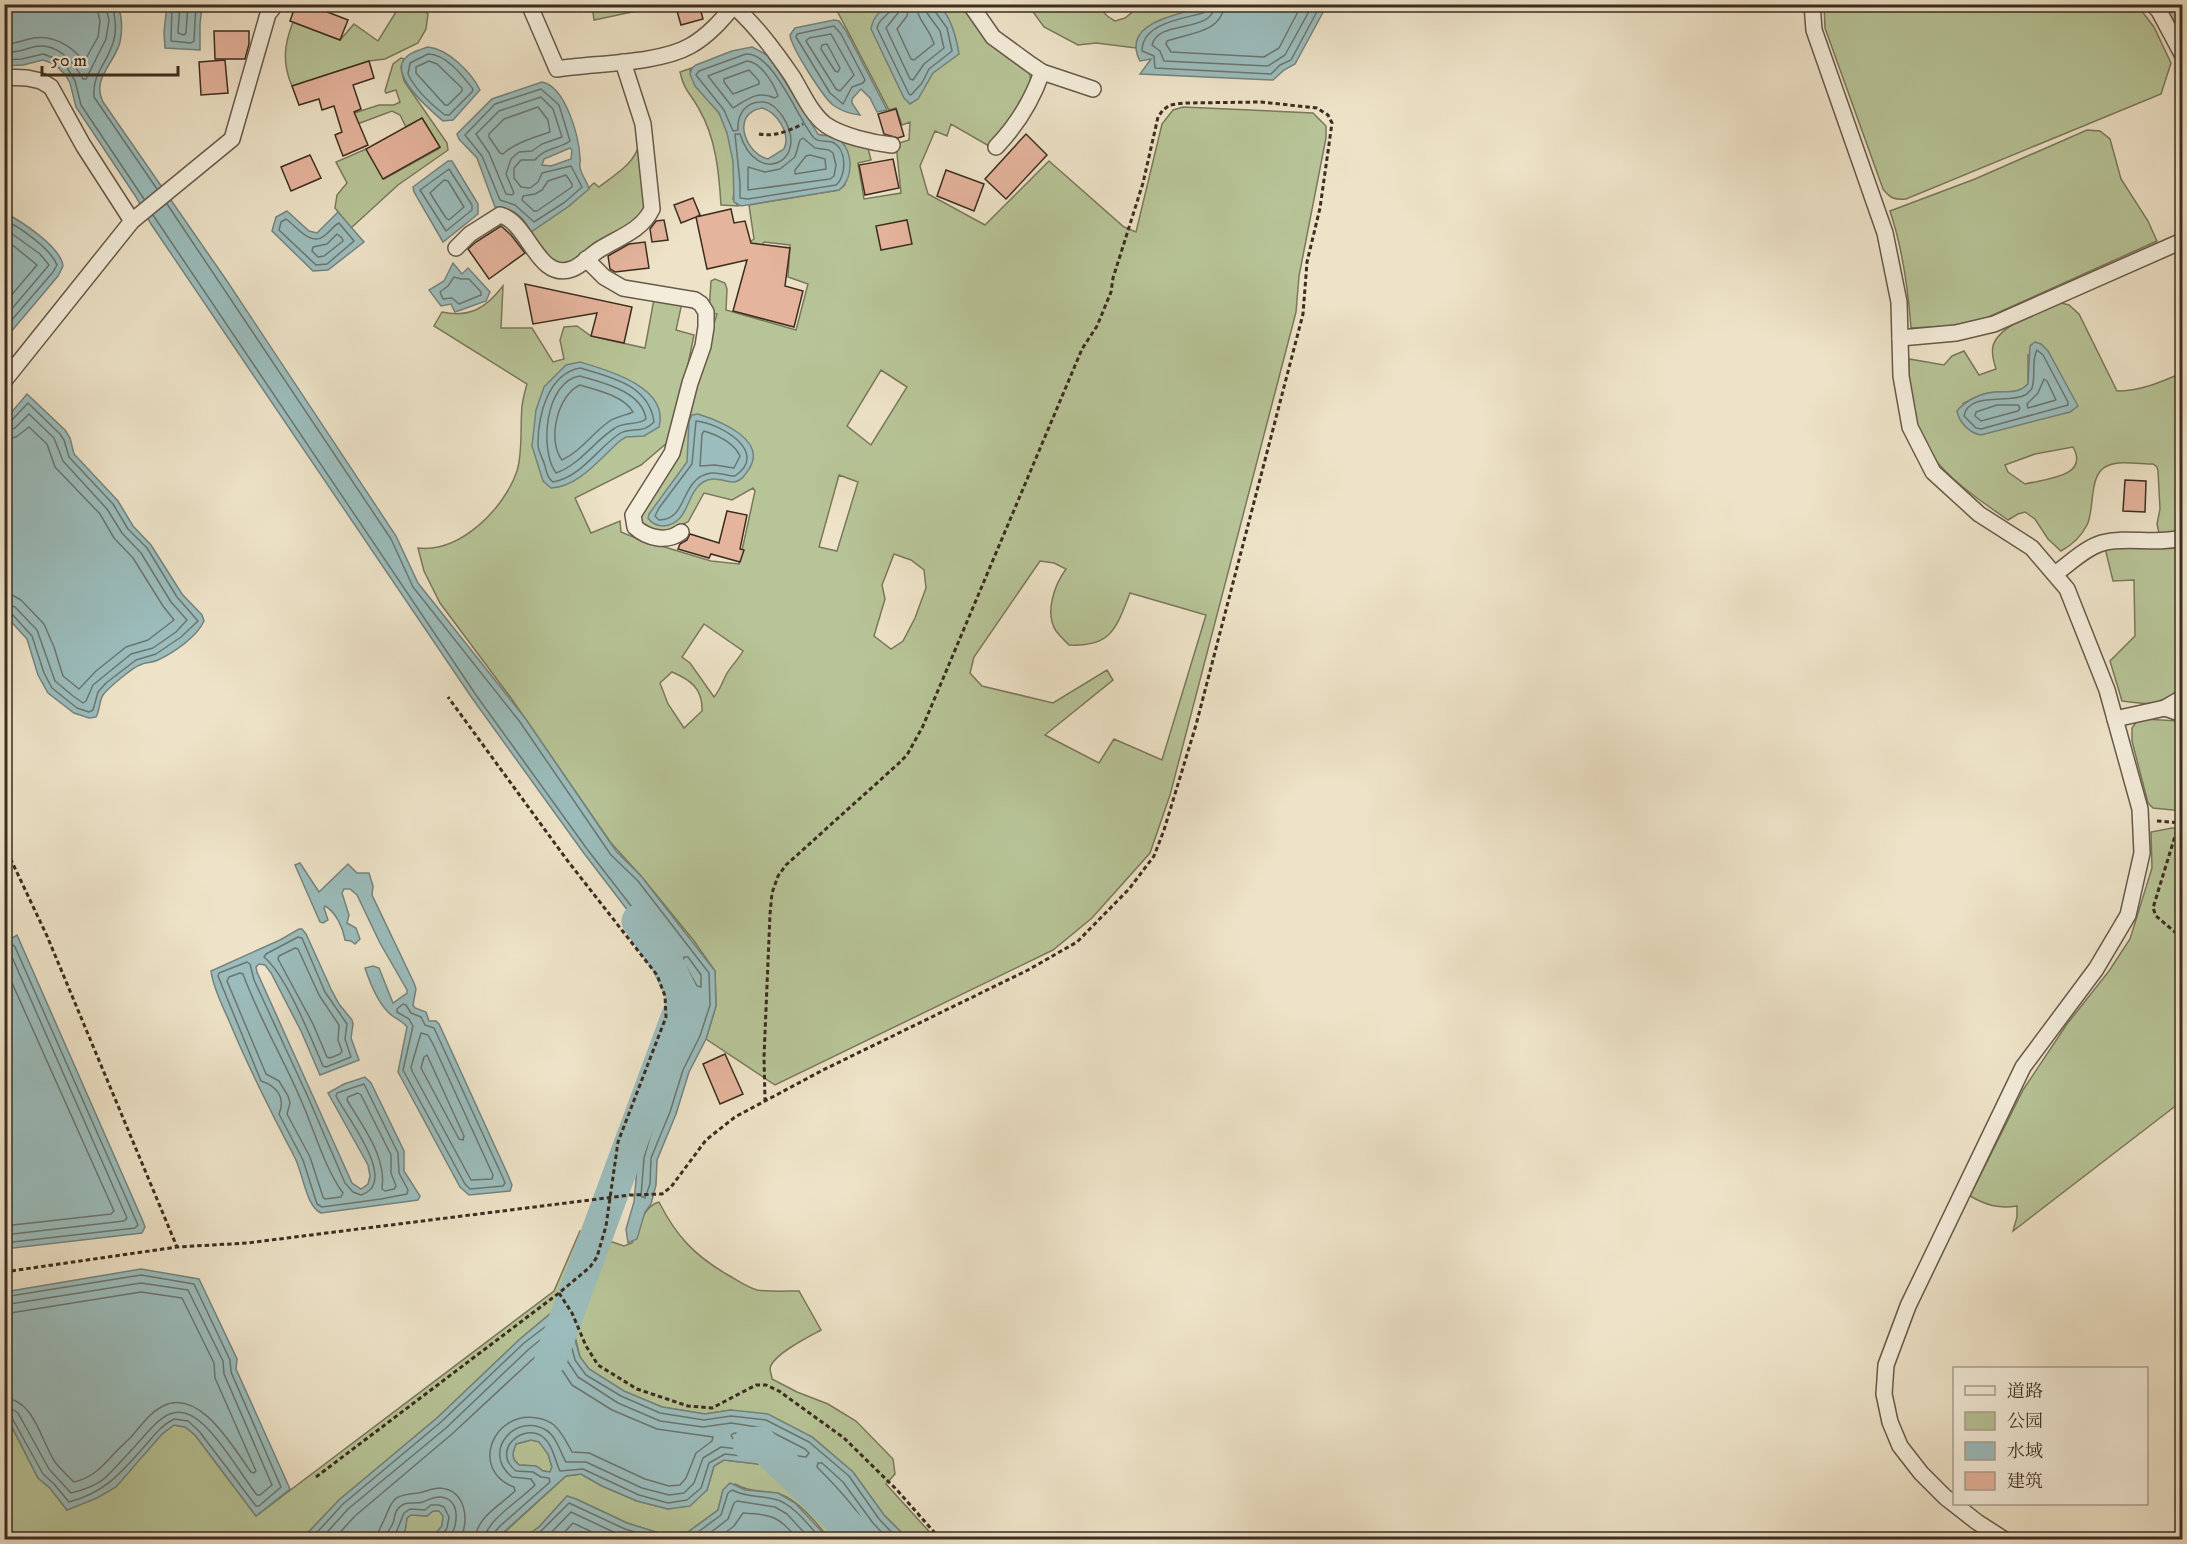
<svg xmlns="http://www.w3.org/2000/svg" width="2187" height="1544" viewBox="0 0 2187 1544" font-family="'IM FELL DW Pica','Noto Serif SC',serif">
	<rect width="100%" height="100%" fill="#eee3c8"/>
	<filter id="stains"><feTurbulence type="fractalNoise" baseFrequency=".00333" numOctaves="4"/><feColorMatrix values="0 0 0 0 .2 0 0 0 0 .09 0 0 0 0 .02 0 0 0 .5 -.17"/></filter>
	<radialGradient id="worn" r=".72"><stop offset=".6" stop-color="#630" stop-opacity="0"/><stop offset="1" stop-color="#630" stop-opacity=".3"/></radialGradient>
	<!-- green -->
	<g fill="#b7c497" stroke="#7a785c" stroke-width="1.5" fill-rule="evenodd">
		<path d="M403 5 420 6 428 14 426 29 418 43 385 59 369 61 292 86C282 63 284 45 293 22L340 40 354 24 378 41 399 7Z"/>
		<polygon points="592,5 636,5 637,11 594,20"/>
		<path d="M834 5H965C972 16 979 30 987 41 997 53 1015 55 1026 67 1044 87 1001 131 989 146L951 124 947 136 935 131 920 166 928 194 985 225 1049 161 1124 227 1136 232 1162 124 1173 110 1183 107 1313 113 1326 126V138L1299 276 1296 312 1170 795 1150 853 1092 918 1053 950 775 1085 706 1039 716 1006 715 971 694 941 641 876 611 843 511 698 440 603 424 571 418 548C460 553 504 509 517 471 523 451 520 427 522 406 523 399 525 391 527 384L434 326 442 312C470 318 486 308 503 286L501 328H532L553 362 564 359 560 340 564 327 577 326 591 336 645 348 654 299 682 303 676 330 694 335 685 379 668 442 641 465 575 498 591 533 620 521 621 532 638 539 711 561 739 564 755 491 753 488 732 500 704 493 688 522 662 533 642 525 639 519 642 509 672 468 679 450 699 371 717 314 709 312 711 281 715 279 725 283 727 289 726 310 796 330 808 284 788 277 790 245 764 242 758 252 748 243 754 239 749 205 839 190 845 185V146L840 141 843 136 867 144 871 160 858 163 864 199 901 193 896 144 909 140 910 122 902 125 896 108 889 110ZM881 370 907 387 871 445 847 426ZM839 475 858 482 837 551 819 547ZM894 554 911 560 924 570 926 588 915 618 903 641 891 649 874 636 885 599 882 585ZM1040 561 1054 563 1066 569C1055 584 1044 613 1056 631 1060 636 1065 641 1069 645 1112 647 1116 628 1130 593L1206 615 1162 760 1114 739 1099 763 1045 735 1113 680 1107 670 1053 703 982 686 970 673 974 657ZM704 624 743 651C738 660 730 667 726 675 722 683 720 690 714 697L690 663 682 657ZM672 672C691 680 703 689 702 711L684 728 668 704 660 683Z"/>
		<path d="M1028 5H1101C1102 13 1108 17 1115 21L1125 18 1141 5H1207C1182 17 1142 14 1136 48L1096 43 1078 45 1044 27Z"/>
		<path d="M1824 5H2137L2154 27 2171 63 2161 94 1906 199C1894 200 1890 198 1883 189L1825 28Z"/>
		<polygon points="2162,5 2182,5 2182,31"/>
		<polygon points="401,58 404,59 401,67 404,81 447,143 448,150 398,185 351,228 335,208 337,195 347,183 336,162 366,149 384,179 440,148 422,118 406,127 400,115 392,111 344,129 339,118 379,105 394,105 400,102 396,90 386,93 385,91 393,64"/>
		<path d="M692 68 690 71C698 91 709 95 719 113 732 136 738 173 733 199L738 206 721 205C719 173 716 138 699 109 690 92 685 93 680 72Z"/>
		<path d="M2087 130 2100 131 2110 139 2121 179 2148 221 2157 241 1984 319 1949 326 1911 328C1908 287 1903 250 1890 211L1975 179Z"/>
		<path d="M639 144 645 207 633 223 576 261 555 265 535 241 531 232 569 206 594 183 599 187C614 175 635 164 639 144Z"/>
		<path d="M2061 303 2069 305 2079 314 2117 391C2141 391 2161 382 2182 373V410L2181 411 2182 416V536L2160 538 2157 524 2160 509 2158 471 2157 467 2153 464C2140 464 2119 460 2107 466 2088 474 2095 510 2087 525 2082 535 2072 545 2061 551L2048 539 2035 519 2025 512 2018 514 2008 520C1940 473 1906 448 1909 359L1944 365 1952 356 1964 351 1979 375 1996 369C1994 362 1991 354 1993 346 1998 326 2042 309 2061 303ZM2028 355 2066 388 2077 406 2070 412 2062 413 1964 403C1974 398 1984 392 1996 392 2009 391 2018 394 2028 384ZM2073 447C2090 477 2045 479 2025 484L2008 472 2005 465 2035 454Z"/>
		<path d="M2182 540V691C2152 704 2156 706 2122 701L2110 661 2135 636 2134 580 2113 581 2105 548Z"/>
		<polygon points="2182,704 2182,811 2153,808 2148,803 2132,741 2132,728 2137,721 2144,719 2178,721"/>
		<path d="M2172 828 2182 829V1101L2013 1231 2017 1217V1206C1998 1209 1986 1205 1970 1196L2023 1090 2067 1024 2109 971 2130 939 2152 868 2151 832Z"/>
		<path d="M659 1202C676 1236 695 1256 728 1275 737 1280 746 1287 757 1290 770 1292 785 1291 799 1291L821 1330C810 1336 771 1355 770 1369 770 1370 772 1377 772 1379L797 1392 828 1404 856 1421 893 1459 895 1474 886 1484 936 1539H908L884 1515 853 1472 812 1437 731 1410 705 1414 662 1407 623 1391 589 1369 580 1357 574 1332 563 1312 550 1314 520 1339 437 1418 339 1500 302 1539H5L4 1418 13 1429 38 1478 50 1488 67 1510 128 1472 162 1434 174 1425 185 1427 195 1435 256 1516 554 1291 580 1231 624 1246 632 1243C638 1229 643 1206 659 1202Z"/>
		<path d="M531 1440 539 1441 548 1454 552 1467 550 1472 543 1471 536 1466 519 1465C511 1458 512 1454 516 1444Z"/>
		<path d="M724 1460 799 1469 835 1506 859 1539H829C817 1523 796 1497 776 1493 761 1490 748 1492 735 1484L723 1490 718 1510 688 1532 662 1534 627 1523 576 1499 567 1496 539 1527 522 1539 496 1540 566 1476 581 1474 602 1486 637 1501 668 1509 707 1490 714 1466Z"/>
		<polygon points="433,1511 440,1511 443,1516 442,1526 431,1539 397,1540 405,1531 407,1518 411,1515 427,1516"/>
	</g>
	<!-- water -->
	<g fill="#9bbdbd" stroke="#75837e" stroke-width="1.5" fill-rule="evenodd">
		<path d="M4 5H118C122 17 123 28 120 42 115 63 91 79 103 102L227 281 396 536 418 583 525 718 616 851 641 876 715 971 716 1006 706 1039 689 1072 676 1114 657 1160 656 1185 651 1204 645 1212 637 1239 628 1243 626 1229 634 1202 638 1157 663 1072 688 1006 682 988 671 967 583 852 472 698 151 224 136 197 76 107 70 83 66 76 55 64 43 60 23 65 5 66Z"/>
		<polygon points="167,5 202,5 200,24 200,50 165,48 164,32"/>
		<path d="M892 5C904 4 925 2 935 5 950 9 957 41 959 54L933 73 918 99 910 104 904 98 871 29C873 17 881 8 892 5Z"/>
		<path d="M1207 5V4L1327 5 1295 64 1284 70 1273 80 1140 74 1151 59 1140 61C1119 20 1185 15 1207 5Z"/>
		<path d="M834 20 839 21 846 31 887 110 877 112 870 98 861 89 852 99V103L860 115C850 114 841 111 833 105 823 97 791 47 790 35L795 28Z"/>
		<path d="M428 47C448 49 471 72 480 90L453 120 443 121C430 110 393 79 403 61 408 53 419 50 428 47Z"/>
		<path d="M752 47 767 55 774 64 818 134C824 137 831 134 837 138 854 150 854 178 839 190L741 206 734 202 733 161 727 133 719 113 695 86 690 74 692 68 696 65 732 51ZM762 108C777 112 791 134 784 149L768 159C747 155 729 114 762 108Z"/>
		<path d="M542 82C566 87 579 137 580 158 581 161 579 164 580 167 581 175 587 181 589 189L569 206 531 232C523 216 513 208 495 207L477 158 459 139 457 134 492 99ZM570 148 572 150 571 159 551 166 542 165 544 159Z"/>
		<polygon points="448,161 452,161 478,204 478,214 443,242 414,192 413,187"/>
		<polygon points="287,211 309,231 317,233 338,212 364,242 328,270 313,271 272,231 276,217"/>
		<path d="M5 213C21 221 61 247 63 266L58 276 5 339Z"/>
		<polygon points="453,263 462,274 468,268 490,292 486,301 455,312 451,304 441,306 429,290 444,281"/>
		<path d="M2035 342 2041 344 2048 351 2078 406 2070 412 1981 435C1969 433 1959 422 1957 411 1966 400 1981 393 1996 392 2009 391 2018 394 2028 384L2030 346Z"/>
		<path d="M580 362C607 370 670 387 659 427L644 436 626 437 621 440C601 457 579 487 551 488L543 481 532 446 536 410 544 387 566 365Z"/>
		<path d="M27 394 65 430 70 438 74 454 118 501 133 526 151 545 182 594 202 615 204 621C197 637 173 653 158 660 152 663 145 662 140 665 133 667 107 689 103 695 99 701 100 710 96 717L89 718 74 713 48 693 38 675 27 639 5 615V420Z"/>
		<path d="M698 414C720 421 768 440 749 469 745 475 742 480 735 482 724 482 714 475 703 482 685 494 690 523 664 526 657 526 652 524 648 518L649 514 687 462 689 421 692 415Z"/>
		<path d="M300 863 319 892 348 864 357 873H369L373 886 372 895 414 983 416 989 413 1005 415 1008 426 1012 429 1021H436L439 1024 508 1175 512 1185 510 1191 469 1195 460 1187 398 1072 407 1027C402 1020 393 1018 388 1012 377 1001 370 983 365 968L373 966 379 968 393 1003 407 993V990L380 943 357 895 350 889H344L342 893 349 915 347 923 356 928 360 939 355 944 351 941 345 940C343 928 336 912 325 906L324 908 328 920 323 923 320 922 295 865Z"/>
		<path d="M299 929H302L306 934 331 989 339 1004 352 1020 353 1024 351 1038 359 1060 320 1075 301 1031 271 973 265 965 259 964 256 967 257 972 352 1183 361 1189 368 1184 370 1176 368 1165 328 1093 344 1084 365 1077 371 1083 404 1151V1171L420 1196 418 1200 321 1213C306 1207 303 1172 294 1156 271 1112 249 1069 230 1023 223 1007 213 988 211 971L280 940Z"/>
		<polygon points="17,935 142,1219 145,1227 142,1233 5,1249 4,943"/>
		<polygon points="141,1269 199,1279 237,1359 236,1369 290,1489 256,1516 195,1435 185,1427 174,1425 162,1434 116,1487 97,1498 67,1510 50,1488 38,1478 13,1429 5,1418 5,1292"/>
		<path d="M558 1310 563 1312 569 1320 580 1357 589 1369 624 1391 662 1407 705 1414 731 1410 768 1414 812 1437 853 1472 884 1515 908 1539H859L835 1506 799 1469 724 1460 714 1466 707 1490 690 1506 668 1509 637 1501 602 1486 581 1474 566 1476 496 1539H431L442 1526 443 1516 439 1511H433L427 1516 411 1515 407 1518 405 1531 397 1539H302L339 1500 437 1418 520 1339 550 1314ZM531 1440 539 1442 548 1454 552 1467 550 1472 543 1471 536 1466 519 1465C511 1458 512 1454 516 1444Z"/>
		<polygon points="730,1483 745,1490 778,1493 795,1503 829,1539 522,1539 539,1527 567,1496 576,1499 627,1523 662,1534 688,1532 718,1510 723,1490"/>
	</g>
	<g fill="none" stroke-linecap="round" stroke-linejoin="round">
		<!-- shore -->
		<g stroke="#6c756e" stroke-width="1.5">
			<path d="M113 4C114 19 118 27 113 43 107 63 92 74 94 97L157 189"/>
			<polyline points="172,4 171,41 191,43 194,41 196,4"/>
			<polyline points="180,4 178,33 184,35 186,33 188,4"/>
			<path d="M893 4C892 15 879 17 877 28L909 94 911 95 922 83 929 69 952 51 947 28 934 10 933 4"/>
			<polyline points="900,4 898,13 886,28 910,79 913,80 924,64 944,48 940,31 927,13 925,4"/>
			<path d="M909 4 907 16 897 29 911 59 914 60 934 44C930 29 917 20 916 4"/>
			<path d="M1207 4 1206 9 1203 13C1182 19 1142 23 1142 51L1154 56 1155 68 1271 74 1280 65 1291 60 1321 4"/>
			<path d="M1215 4C1213 35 1159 18 1152 45L1160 51 1164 61 1268 66 1285 55 1313 4"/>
			<path d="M1224 4C1223 33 1188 33 1167 41L1166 44 1171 52 1264 57 1279 48 1302 4"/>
			<polygon points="834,26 841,34 865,80 863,83 852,87 843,104 830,93 796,37 797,34"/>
			<polygon points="831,34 854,75 840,91 836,89 806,41 809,38"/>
			<path d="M4 44C15 44 23 40 34 38 52 35 70 45 82 59L85 60 98 37 100 21 96 4"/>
			<polygon points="827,44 840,68 838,72 835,71 821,49 822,45"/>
			<path d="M4 53C15 53 23 50 33 47 56 41 73 61 83 79H86L106 39 109 20 105 4"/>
			<path d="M428 54C446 54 462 75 473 89L472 92 449 115H445C432 105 415 89 408 74L410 63Z"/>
			<path d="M746 54C773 52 798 119 814 138 820 143 825 140 832 142 847 148 847 176 836 185L748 199 740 198V183L735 134H740C757 188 811 161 783 117 778 110 771 101 761 102 745 102 737 115 738 130L733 131 724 110 696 75 699 71Z"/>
			<polyline points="4,60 22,59 43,54 57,59 65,64 75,81 81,105 144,199"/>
			<polygon points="429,61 437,64 462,88 462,91 448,105 445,105 416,73 416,67"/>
			<path d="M747 61C761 62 774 84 778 96L775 98C756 90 747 100 733 108L708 76Z"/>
			<polygon points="749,70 759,81 759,84 733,94 724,82 724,79"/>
			<path d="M541 89 559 105 570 141C559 149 544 148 535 160H521L514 168V178L521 187 530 188 538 182 542 173 571 166 582 187 565 202 534 222 515 205 500 200 482 156 465 135 495 104Z"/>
			<polygon points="541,97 553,109 562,137 542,144 532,151 519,152 511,159 506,174 514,193 512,195 506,194 489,153 476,134 499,111"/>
			<path d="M538 107 548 120 550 132C536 137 514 143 503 154L500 153 489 137V134L504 119Z"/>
			<polygon points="803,138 815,148 829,150 833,153 836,165 834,176 830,179 748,190 748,167 765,172 780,169 795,157 800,140"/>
			<polygon points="810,155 825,159 826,169 795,174 795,170 806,156"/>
			<polygon points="449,169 472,205 472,210 446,231 420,190"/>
			<polygon points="566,175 572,184 572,187 537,211 534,211 522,200 523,196 535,194 542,190 548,181"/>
			<polygon points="444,180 448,181 464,207 449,220 446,218 430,193"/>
			<polyline points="153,215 476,695 587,849 676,964 693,997 694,1008 668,1074 644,1158 641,1196 645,1198 650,1184 651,1158 670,1112 683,1070 700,1036 710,1005 709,973 638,881 611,855 520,722 413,587 391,539 167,204"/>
			<path d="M286 219C296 226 311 247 324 236 330 232 333 226 339 223L354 241 327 264 316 265 279 230 281 222Z"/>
			<path d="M4 220C20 227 51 249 57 265L53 272 4 329"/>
			<polyline points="4,228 40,254 49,265 4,318"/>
			<polygon points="337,234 342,238 343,241 324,256 318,257 312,251 313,247 327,244"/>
			<polyline points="4,238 37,265 4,304"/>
			<polygon points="454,277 461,279 469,279 481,292 481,295 459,304 452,298 443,299 440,292 448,286"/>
			<path d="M2037 350 2043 355 2068 402V405L1981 429 1976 428 1964 416C1969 391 2010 404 2025 395 2026 395 2032 389 2032 388 2036 377 2031 360 2037 350Z"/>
			<path d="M580 368C611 377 649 385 654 422 642 435 631 426 619 434 597 449 581 477 553 482 547 477 547 473 545 466 543 458 538 452 538 444 538 415 548 374 580 368Z"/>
			<path d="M580 376C603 383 642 391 646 419 637 426 625 421 615 428 594 441 581 464 556 473 539 450 545 381 580 376Z"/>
			<polygon points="2044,379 2047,381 2056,400 2028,408 2027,404 2038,393"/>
			<path d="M580 385C597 390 624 396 633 412 625 416 615 416 607 423 592 434 580 452 562 460 547 441 557 395 580 385Z"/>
			<polygon points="1997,405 2018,405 2020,408 2018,411 1981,421 1975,416 1976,412"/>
			<path d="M696 421C720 423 770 452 735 476 727 476 720 472 711 473 679 478 689 520 659 520L655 516 659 508 692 464Z"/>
			<polyline points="4,423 11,421 28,403 60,434 64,440 69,457 113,504 128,529 147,548 177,597 198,621 181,637 156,654 136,660 106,683 98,692 93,710 89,712 77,708 52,688 44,673 32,636 11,613 4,611"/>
			<polyline points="4,431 15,428 29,414 54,438 63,461 107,509 122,533 141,553 171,602 187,620 176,632 153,648 131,654 93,685 86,701 83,703 73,696 55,681 37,630 15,607 4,603"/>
			<path d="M704 431C717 435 734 443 740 456L734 468 715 465 700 466 702 434Z"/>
			<polyline points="4,440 16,437 29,427 47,444 55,467 100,514 114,538 133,558 163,606 174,620 148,640 126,647 96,671 79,689 63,676 54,647 44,624 21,600 12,595 4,594"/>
			<path d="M298 937 302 938 325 992 347 1024 345 1039 351 1057 326 1067 323 1066C311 1038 286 975 264 957L266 954Z"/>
			<polyline points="4,948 13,945 15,947 138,1225 135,1228 4,1243"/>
			<polygon points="295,948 298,949 319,995 339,1025 338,1040 342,1051 340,1054 330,1058 327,1057 313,1024 278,959 279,956"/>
			<polyline points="4,955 12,957 127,1218 124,1221 4,1235"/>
			<polygon points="684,957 688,957 701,975 701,987 697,986 683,961"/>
			<path d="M247 962 250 964 254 980 308 1097 345 1183 353 1192 361 1195C400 1183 346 1116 336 1096L337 1093 364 1084 398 1153 399 1173 408 1190 407 1194 381 1199 322 1207 317 1204 303 1160 279 1114C286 1098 277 1086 261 1081L218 976 219 973Z"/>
			<polyline points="4,965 114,1211 111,1214 4,1226"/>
			<path d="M240 973 243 974C259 1018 283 1058 301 1100 314 1129 324 1167 343 1193L341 1197 325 1199 323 1197 310 1157 287 1114 290 1103 288 1096 279 1081 266 1074 227 981 229 977Z"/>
			<polygon points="403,1004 406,1005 411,1013 421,1017 425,1025 434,1028 503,1178 505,1183 503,1186 470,1189 465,1184 403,1070 413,1026 409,1019 397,1012 397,1009"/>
			<polygon points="421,1033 428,1035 433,1044 493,1175 492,1179 471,1180 412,1071 411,1067"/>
			<polygon points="427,1055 464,1136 463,1140 459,1139 421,1068 424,1057"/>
			<path d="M358 1093 361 1095 391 1155V1173L396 1186 394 1189 385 1191 382 1189C387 1157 363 1127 347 1100L348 1097Z"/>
			<path d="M4 1297 141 1275 194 1284 230 1360 231 1372 281 1487 259 1506H256L199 1431 188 1421 174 1419C160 1426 153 1437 143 1448 120 1474 104 1493 69 1502L54 1484 43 1474 12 1418 4 1415"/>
			<path d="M4 1305 141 1283 188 1290 223 1361 224 1374 272 1485 260 1495H257C240 1473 224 1444 204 1425 174 1396 157 1422 137 1444 128 1454 118 1465 108 1475 100 1484 83 1490 71 1493L49 1469 18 1413 12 1409 4 1407"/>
			<path d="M4 1314 141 1292 182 1298 214 1363 215 1378 256 1471 254 1473 251 1472C234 1449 200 1387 163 1406 149 1413 141 1426 131 1437 124 1444 117 1450 111 1457 100 1469 91 1478 74 1482 68 1476 60 1469 55 1462 41 1441 34 1399 4 1398"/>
			<polygon points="734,1433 757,1436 760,1439 757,1442 733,1439 731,1435"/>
			<polyline points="310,1540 343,1504 441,1422 524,1343 558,1317 564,1324 568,1333 575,1360 586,1375 621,1396 660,1413 704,1420 731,1416 766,1420 809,1442 849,1476 879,1519 899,1540"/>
			<path d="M320 1540 348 1509 446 1428 529 1349 555 1328 558 1329 568 1362 578 1377 618 1403 660 1421 703 1427 731 1423 764 1428 805 1449 809 1453 806 1457 721 1447 703 1458 694 1483 684 1493 669 1495 642 1488 586 1462H566C560 1452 557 1437 546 1430 517 1412 480 1451 512 1477L531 1479 535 1485C522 1499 486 1520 484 1540"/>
			<path d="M333 1540 355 1516 452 1434 550 1343 554 1345 560 1367 572 1385 612 1410 657 1429 713 1437 712 1441 696 1453 686 1478 680 1485 669 1486 645 1479 589 1453 572 1452C567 1443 562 1432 554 1425 549 1421 543 1419 537 1418 493 1410 469 1470 514 1487L515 1491C501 1505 476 1517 475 1540"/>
			<path d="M377 1540C377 1530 382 1526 385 1518 393 1497 395 1495 418 1493 425 1492 432 1488 440 1488 466 1490 470 1521 460 1540"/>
			<path d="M386 1540C386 1532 390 1530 393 1523 395 1518 394 1514 397 1510 405 1499 413 1505 423 1502 429 1500 433 1496 441 1497 462 1500 458 1528 448 1540"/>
			<polyline points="393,1540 404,1513 410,1509 425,1510 431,1505 439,1505 444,1507 449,1517 447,1528 439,1540"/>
			<path d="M492 1540 493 1534 500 1526 550 1482 549 1478 541 1477 533 1472 516 1471C490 1450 524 1422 543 1437 553 1445 555 1461 560 1471L583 1469 639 1495 668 1503 687 1500 701 1488 709 1463 725 1454 802 1463 840 1502 862 1534 863 1540"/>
			<polyline points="532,1540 569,1503 625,1529 661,1540"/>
			<polyline points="544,1540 571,1512 622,1536 634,1540"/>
			<polyline points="557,1540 573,1523 609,1540"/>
			<path d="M666 1540 690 1538 721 1515 728 1493 732 1490C749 1498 757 1495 774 1499 793 1503 809 1526 822 1540"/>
			<polyline points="701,1540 728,1519 734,1503 737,1501 775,1507 787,1514 811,1540"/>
			<path d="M716 1540 734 1526 743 1513C775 1515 777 1516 799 1540"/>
			<path d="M871 1540C870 1521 831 1481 817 1467L818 1463H822L843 1482 873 1523 889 1540"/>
		</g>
		<!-- river -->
		<g stroke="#9bbdbd" stroke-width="33">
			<polyline points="551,1358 684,999 666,961 638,921"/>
			<polyline points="749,1444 760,1443 862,1540"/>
		</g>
	</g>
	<!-- building -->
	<g fill="#e5b49d" stroke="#3c2d20" stroke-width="1.5">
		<polygon points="296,4 307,4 348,20 340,40 290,21"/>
		<polygon points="675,4 699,4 703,19 681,25"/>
		<polygon points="214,31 249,31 249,44 245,59 215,59"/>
		<polygon points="225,60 228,93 201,95 199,62"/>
		<polygon points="369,61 374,78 353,85 361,109 354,112 368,145 343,156 335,135 342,132 334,106 322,110 319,99 299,105 292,86"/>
		<polygon points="896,109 904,136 898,138 884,134 878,114"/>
		<polygon points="422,118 440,147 383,179 366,149"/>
		<polygon points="1026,134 1047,155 1006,199 985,179"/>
		<polygon points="310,155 321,178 291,191 281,167"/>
		<polygon points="893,159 899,188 865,195 859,165"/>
		<polygon points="946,170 984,184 974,211 937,196"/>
		<polygon points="693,198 700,215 696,217 731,209 734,223 745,221 751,243 790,248 785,286 803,291 794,327 733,311 747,260 707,269 696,217 681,223 674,205"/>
		<polygon points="664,220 668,240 652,242 650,229 656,221"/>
		<polygon points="907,220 912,244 881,250 876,226"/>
		<polygon points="501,226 511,235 525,253 489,279 468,249 476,242"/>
		<polygon points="645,242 649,268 615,272 610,269 608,256 629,244"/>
		<polygon points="525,284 632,307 624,343 591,336 597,313 533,324"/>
		<polygon points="2125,480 2146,481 2145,512 2123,511"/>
		<polygon points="727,511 747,515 740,549 744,550 740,562 711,554 709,558 678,549 680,544 687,540 690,534 719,543"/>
		<polygon points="725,1054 743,1094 720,1104 703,1064"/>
	</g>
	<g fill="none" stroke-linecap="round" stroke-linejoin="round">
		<!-- minor casing -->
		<g stroke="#685a4a" stroke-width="18">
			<g id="minor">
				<path d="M529 4 557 69C595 63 658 64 690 46 708 36 722 20 735 4"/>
				<polyline points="970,4 993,37 1030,64 1042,72 1093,89"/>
				<polyline points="1812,4 1814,30 1885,233 1899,302 1901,376 1910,427 1933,472 1979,514 2032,548 2067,589 2107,690 2140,809 2142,853 2128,915 2096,969 2023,1067 1908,1306 1886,1365 1884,1394 1890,1422 1900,1446 1921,1473 1945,1497 1977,1522 2005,1540"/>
				<polyline points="2153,4 2159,11 2182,54"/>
				<path d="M734 6C757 27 774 50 792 76 802 92 811 114 826 125 842 136 873 143 892 145"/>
				<polyline points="4,77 27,78 41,81 51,87 83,145 132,221"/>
				<path d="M996 147C1017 125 1032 101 1042 72"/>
				<path d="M456 248 470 234 500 215C529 222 537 282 572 269 583 265 591 254 602 248 620 237 642 230 652 209L643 124 623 62"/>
				<path d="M586 259 604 277 623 288 695 300 701 304 706 312V327L703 346 690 383 672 453 633 515 635 527C647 538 667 543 681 532"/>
				<polyline points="1900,338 1956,333 1994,324 2182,241"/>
				<polyline points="4,381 132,221 232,139 268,14 276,4"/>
				<path d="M2055 574C2069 564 2085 548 2102 543 2127 536 2155 545 2182 538"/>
				<polyline points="2165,708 2182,714"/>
				<polyline points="2115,719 2165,708 2182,698"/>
			</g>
		</g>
		<!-- path -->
		<g stroke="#3c2d20" stroke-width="3" stroke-dasharray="4.5 3" stroke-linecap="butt">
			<path d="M759 134C775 137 788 131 803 124"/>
			<polyline points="2157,821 2182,823"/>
			<polyline points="2179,823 2153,908 2156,916 2182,938"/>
			<polyline points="4,845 47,936 177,1247"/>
			<polyline points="4,1272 177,1247 247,1243 630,1195 662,1194 671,1187 706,1140 735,1117 823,1070 1028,970 1077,942 1129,889 1154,856 1164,830 1196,725 1303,314 1307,262 1320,208 1332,123 1328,115 1317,108 1261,102 1184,103 1170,105 1163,110 1158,117 1143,183 1113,278 1111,292 1097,326 1082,349 923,726 907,755 898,764 786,865 778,876 772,893 770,914 764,1057 765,1100"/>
			<polyline points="559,1293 572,1313 586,1346 598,1365 637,1389 688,1406 712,1408 756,1385 766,1385 779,1391 844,1438 897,1490 941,1540"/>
			<polyline points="316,1477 559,1293 590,1267 597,1257 606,1226 618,1142 666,1017 665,996 657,975 567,860 448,697"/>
		</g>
		<!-- minor -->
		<use href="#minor" stroke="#f4eddb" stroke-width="15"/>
	</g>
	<!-- margin -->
	<rect width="2187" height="1544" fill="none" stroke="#eee3c8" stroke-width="24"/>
	<rect x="6" y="6" width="2175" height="1532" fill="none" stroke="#3c2d20" stroke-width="3"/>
	<rect x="12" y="12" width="2163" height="1520" fill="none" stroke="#3c2d20" stroke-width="1.5"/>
	<!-- legend -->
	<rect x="1953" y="1367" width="195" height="138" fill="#f4eddb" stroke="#aaa090" stroke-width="1.5"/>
	<rect x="1965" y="1386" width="30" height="9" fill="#f4eddb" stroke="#aaa090" stroke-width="1.5"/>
	<text x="2007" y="1397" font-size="18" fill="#3c2d20">道路</text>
	<rect x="1965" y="1412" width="30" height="18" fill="#b7c497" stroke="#aaa090" stroke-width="1.5"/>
	<text x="2007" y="1427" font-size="18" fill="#3c2d20">公园</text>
	<rect x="1965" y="1442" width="30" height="18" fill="#9bbdbd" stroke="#aaa090" stroke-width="1.5"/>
	<text x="2007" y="1457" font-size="18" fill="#3c2d20">水域</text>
	<rect x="1965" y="1472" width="30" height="18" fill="#e5b49d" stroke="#aaa090" stroke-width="1.5"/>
	<text x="2007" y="1487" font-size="18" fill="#3c2d20">建筑</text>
	<!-- scale -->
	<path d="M42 66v9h136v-9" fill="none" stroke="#3c2d20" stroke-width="3"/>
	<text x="51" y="66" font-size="18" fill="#3c2d20" stroke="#f4eddb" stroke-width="4.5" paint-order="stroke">50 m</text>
	<rect width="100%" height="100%" filter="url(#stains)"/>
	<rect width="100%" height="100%" fill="url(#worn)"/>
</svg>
